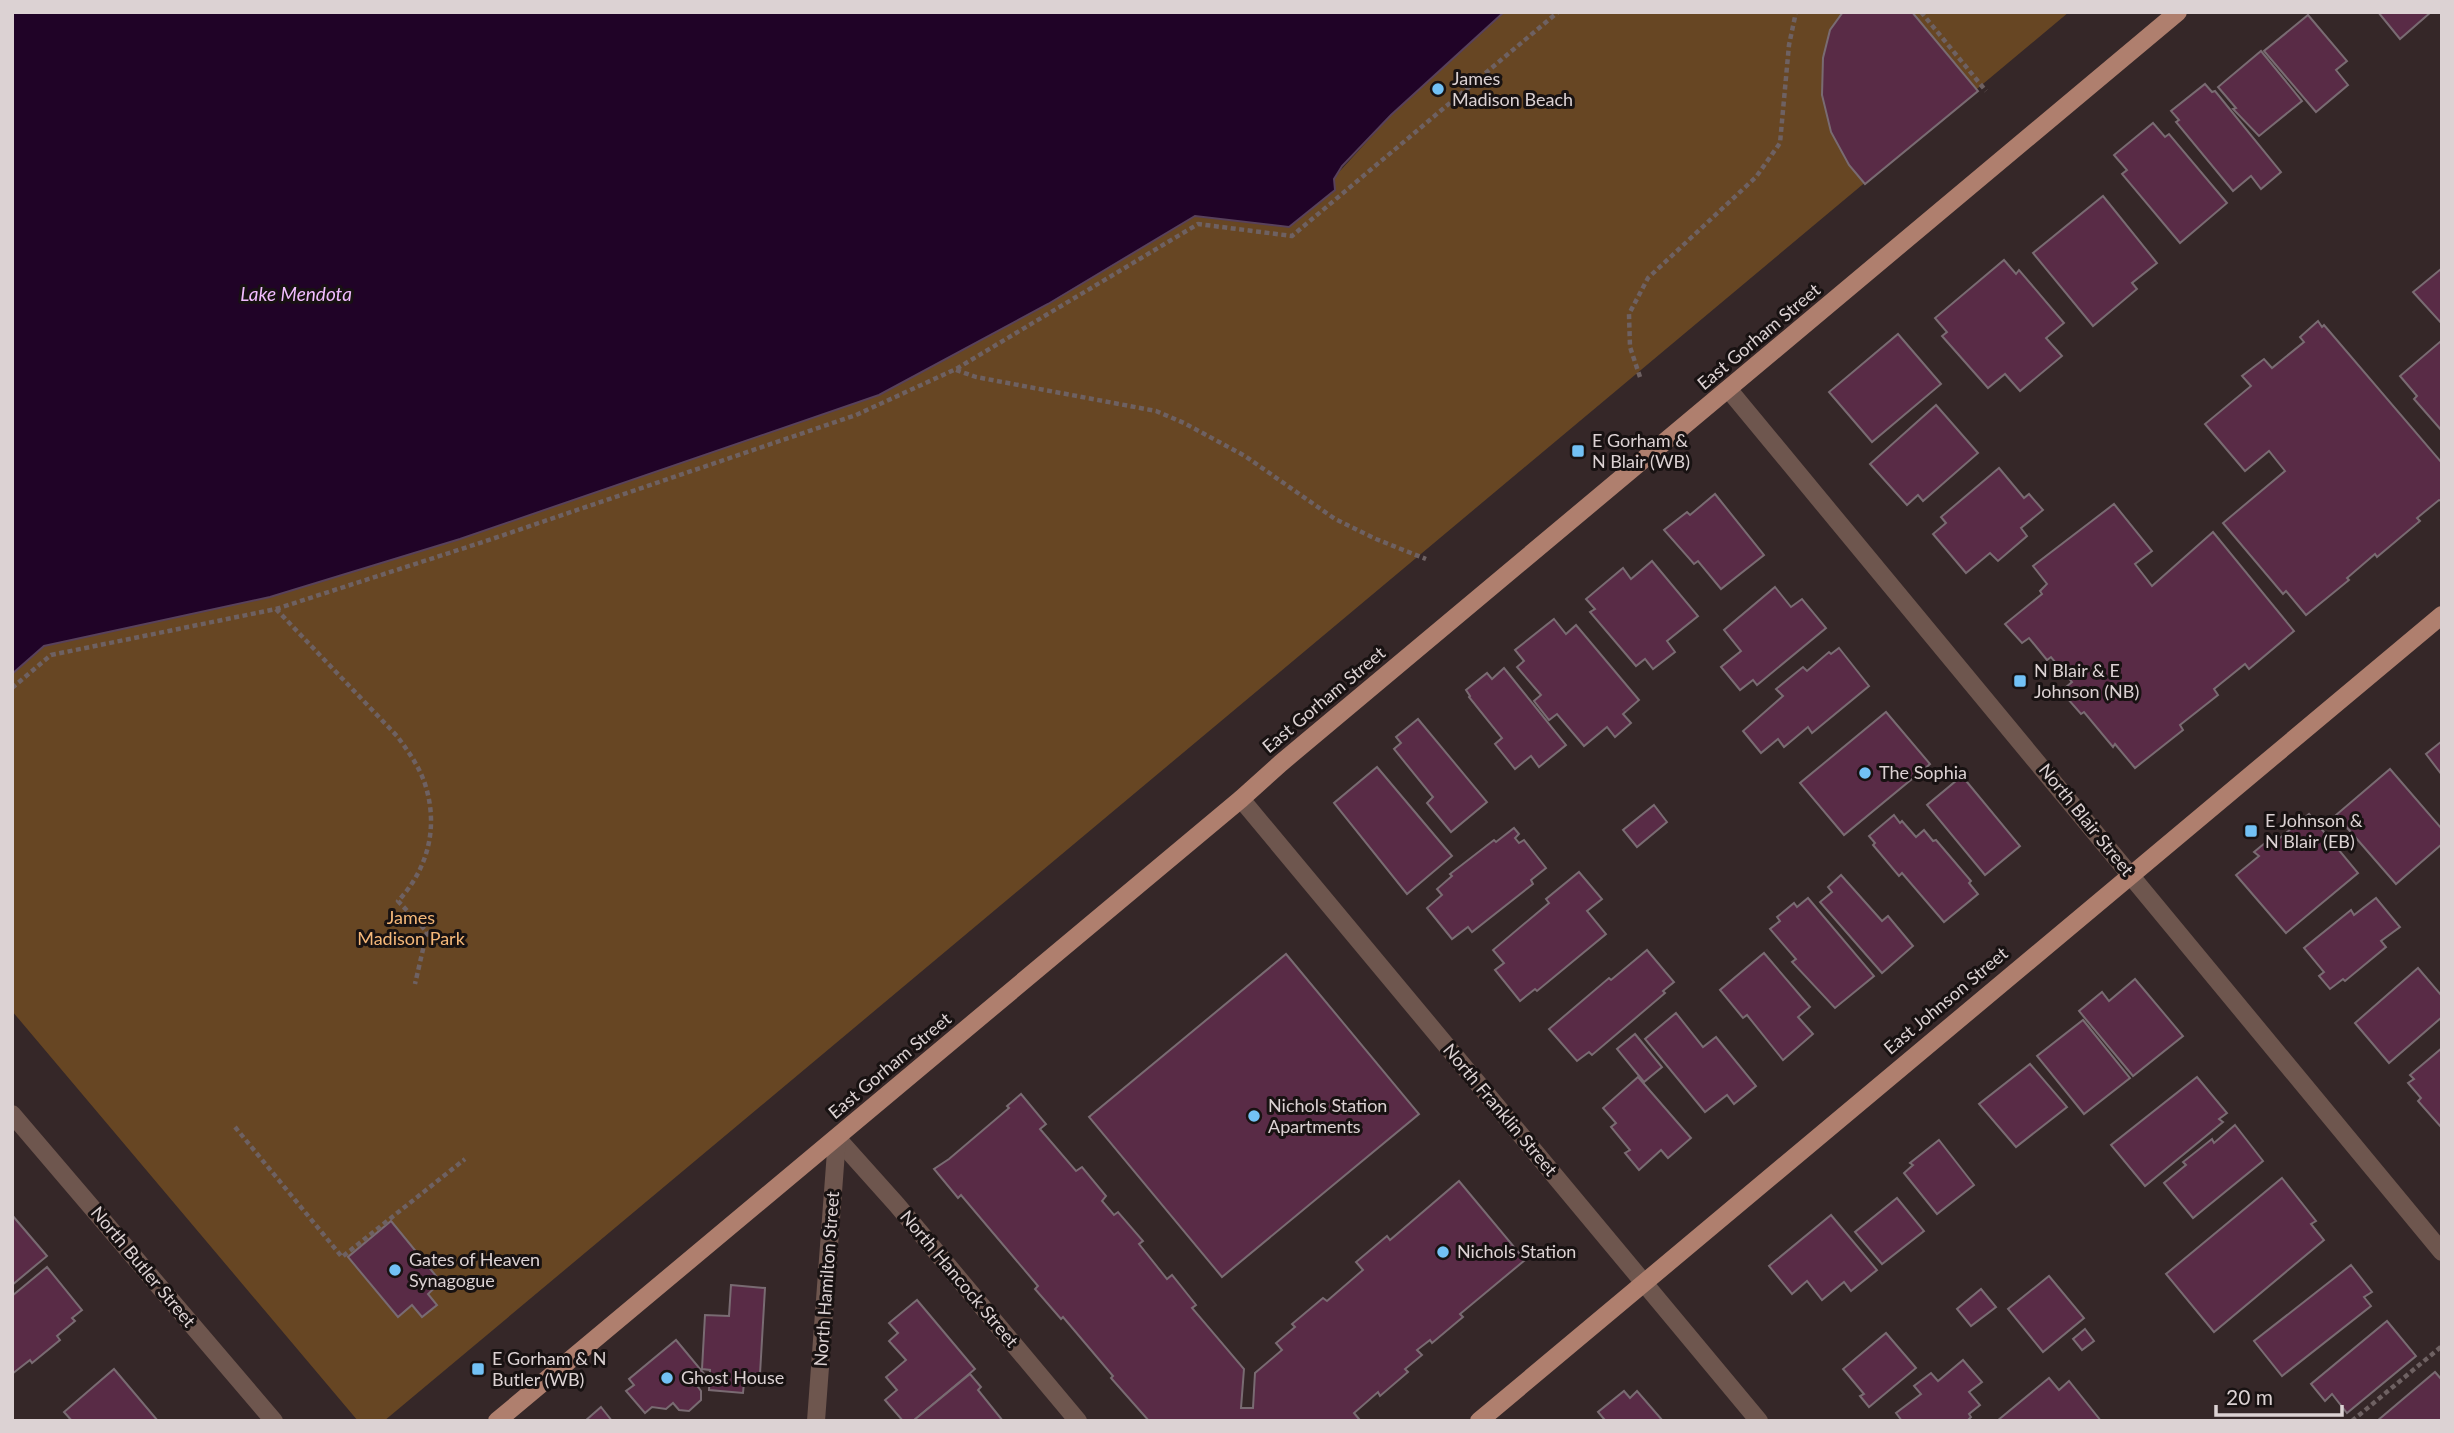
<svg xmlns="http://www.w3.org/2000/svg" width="2454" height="1433" viewBox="0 0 2454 1433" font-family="Lato,sans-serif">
	<rect width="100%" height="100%" fill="#352728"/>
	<!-- green -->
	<polygon fill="#674623" points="1504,12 2069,12 384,1421 358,1421 12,1011 12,674 44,646 270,597 460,539 879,395 1048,304 1195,216 1289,227 1391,115"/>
	<!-- water -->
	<polygon fill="#200327" stroke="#58415b" stroke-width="2" points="12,12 1504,12 1391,115 1342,166 1334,179 1335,190 1289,227 1195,216 1048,304 879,395 460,539 270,597 44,646 12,674"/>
	<!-- building -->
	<g fill="#592b46" stroke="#796b72" stroke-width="2">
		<polygon points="1843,12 1912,12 1978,91 1865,184 1849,165 1831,132 1822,95 1823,58 1830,30"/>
		<polygon points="2378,12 2431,12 2400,39"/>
		<polygon points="2308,15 2347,61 2336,70 2348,85 2316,112 2264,51"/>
		<polygon points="2261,51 2302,101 2259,136 2233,109 2236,108 2218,87"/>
		<polygon points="2205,84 2212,92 2215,91 2281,172 2261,189 2251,176 2233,191 2176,122 2179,120 2171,111"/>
		<polygon points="2153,123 2165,137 2169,134 2227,203 2180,243 2122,174 2127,170 2114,155"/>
		<polygon points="2103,196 2157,263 2132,283 2137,289 2093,326 2033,253"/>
		<polygon points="2004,260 2016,274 2019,270 2064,323 2046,338 2062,356 2020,391 2005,374 1988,388 1942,336 1947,332 1935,318"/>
		<polygon points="2441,269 2442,269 2442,324 2413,292"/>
		<polygon points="2318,321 2322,327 2324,325 2442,463 2442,501 2439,500 2417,518 2420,521 2377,557 2375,554 2347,578 2349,580 2306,615 2286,591 2283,594 2223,523 2285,471 2269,451 2245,471 2205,424 2251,386 2242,376 2264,359 2272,368 2304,342 2300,337"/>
		<polygon points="1898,334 1941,384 1872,442 1829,392"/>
		<polygon points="2441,341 2442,342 2442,431 2414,399 2417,396 2400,376"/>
		<polygon points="1936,405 1978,453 1923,501 1918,495 1907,505 1870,464"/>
		<polygon points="1999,468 2024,498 2029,494 2043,510 2021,528 2027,536 1998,561 1990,553 1966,573 1933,534 1946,523 1941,517"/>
		<polygon points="1715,494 1764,555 1721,589 1698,561 1694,564 1664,530 1687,512 1690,515"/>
		<polygon points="2114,504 2152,551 2135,564 2152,586 2213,532 2294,631 2249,669 2245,664 2214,689 2218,695 2180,725 2183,730 2135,768 2115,744 2113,747 2084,712 2081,714 2061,691 2072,682 2051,657 2047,660 2029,638 2022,643 2005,624 2042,594 2040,591 2047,584 2033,566"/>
		<polygon points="1652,561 1698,616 1667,641 1675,652 1653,669 1645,659 1636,666 1590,612 1595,609 1586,599 1623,568 1631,579"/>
		<polygon points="1775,587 1791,607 1802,599 1826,628 1757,685 1753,680 1740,690 1721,667 1741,651 1724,630"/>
		<polygon points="1554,619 1566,634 1576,625 1639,700 1623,714 1631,723 1615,737 1607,727 1584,746 1557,714 1549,720 1534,701 1541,695 1517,667 1524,661 1515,650"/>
		<polygon points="1839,648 1869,686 1812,733 1808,727 1784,747 1778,739 1761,753 1743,731 1783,696 1776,689 1803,667 1807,671 1829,652 1831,654"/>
		<polygon points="1504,668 1566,745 1539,767 1531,756 1515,769 1495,744 1502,738 1469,697 1470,696 1466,690 1487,673 1492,679"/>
		<polygon points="1886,712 1930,764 1844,835 1800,783"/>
		<polygon points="1418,719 1487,802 1451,832 1427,803 1433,797 1394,749 1401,743 1396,737"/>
		<polygon points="2442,741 2442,775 2426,754"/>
		<polygon points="1377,767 1452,856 1407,894 1334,803"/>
		<polygon points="2390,769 2442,829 2442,844 2396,884 2336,815"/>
		<polygon points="1962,776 2020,846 1985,875 1927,805"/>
		<polygon points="1654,805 1667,822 1637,847 1623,830"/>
		<polygon points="2309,814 2358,873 2286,933 2236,875 2259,856 2254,852 2271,838 2275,842"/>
		<polygon points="1894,815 1900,823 1902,821 1916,837 1924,830 1933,841 1936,840 1971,881 1969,883 1978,894 1944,922 1902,873 1899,876 1873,845 1875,843 1869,836"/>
		<polygon points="1514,828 1519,834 1515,838 1519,843 1524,840 1546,868 1531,880 1533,884 1472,932 1468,927 1452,939 1427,908 1442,895 1437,889 1452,876 1450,874 1494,840 1496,842"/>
		<polygon points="1579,872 1602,899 1587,911 1606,934 1537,991 1535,989 1520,1001 1495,970 1504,963 1493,950 1549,903 1546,899"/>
		<polygon points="1841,875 1882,921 1888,916 1913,946 1882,973 1820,902 1832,892 1828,887"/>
		<polygon points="1808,898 1874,976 1835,1008 1792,962 1796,959 1770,929 1780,921 1777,917 1794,903 1797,907"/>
		<polygon points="2376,898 2400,927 2381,941 2386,947 2345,981 2343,979 2330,989 2319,976 2324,972 2304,948 2351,910 2354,915"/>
		<polygon points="1647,950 1674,982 1663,991 1665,993 1592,1055 1589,1052 1577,1061 1549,1029 1609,978 1611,980"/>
		<polygon points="1764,953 1810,1007 1798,1017 1813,1034 1783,1060 1747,1015 1743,1018 1720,990"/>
		<polygon points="1286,954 1419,1114 1222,1277 1089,1117"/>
		<polygon points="2418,968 2442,996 2442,1017 2389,1063 2355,1023"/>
		<polygon points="2135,979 2183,1036 2133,1076 2079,1011 2102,992 2109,1001"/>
		<polygon points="1676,1013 1703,1047 1716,1037 1756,1086 1734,1104 1727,1095 1705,1112 1645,1039"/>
		<polygon points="2083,1020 2130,1078 2084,1114 2037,1056"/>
		<polygon points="1635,1034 1662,1067 1644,1082 1617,1049"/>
		<polygon points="2442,1048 2442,1127 2441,1127 2418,1101 2421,1098 2408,1083 2414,1079 2410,1075"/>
		<polygon points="2030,1064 2067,1107 2016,1147 1979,1104"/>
		<polygon points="1638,1077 1691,1138 1668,1158 1661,1150 1639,1170 1625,1153 1630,1150 1611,1127 1616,1123 1603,1108"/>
		<polygon points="2197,1077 2227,1113 2219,1119 2223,1122 2145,1186 2111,1145"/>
		<polygon points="1021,1094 1046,1124 1040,1129 1076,1171 1082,1167 1106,1196 1102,1201 1114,1215 1118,1212 1143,1241 1139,1244 1167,1279 1172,1275 1196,1305 1192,1308 1244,1369 1241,1408 1253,1408 1255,1373 1282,1350 1276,1343 1295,1327 1292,1324 1323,1298 1327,1301 1363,1270 1356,1262 1387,1236 1390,1240 1459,1181 1525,1260 1460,1314 1463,1317 1432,1343 1430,1340 1417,1350 1422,1355 1405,1369 1408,1372 1380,1396 1378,1392 1354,1413 1359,1419 1357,1421 1149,1421 1111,1378 1113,1376 1063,1317 1061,1319 1035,1289 1038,1286 961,1195 958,1198 934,1169 949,1159 1009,1108 1007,1106"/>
		<polygon points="2235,1125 2263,1161 2193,1218 2164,1183 2186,1165 2183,1162 2212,1139 2214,1143"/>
		<polygon points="1939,1140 1974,1185 1937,1214 1904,1173 1913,1165 1910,1163"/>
		<polygon points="2282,1178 2316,1221 2311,1224 2324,1240 2214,1332 2166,1274"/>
		<polygon points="1897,1198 1924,1231 1882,1264 1855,1232"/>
		<polygon points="12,1215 47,1256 12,1285"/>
		<polygon points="1831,1215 1877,1270 1851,1291 1844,1282 1822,1300 1807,1281 1792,1294 1769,1266"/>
		<polygon points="391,1221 441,1282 428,1294 437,1305 422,1317 412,1305 398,1317 348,1257"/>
		<polygon points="2351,1265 2372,1292 2364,1297 2371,1306 2282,1376 2254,1341"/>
		<polygon points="47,1267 82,1310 72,1318 75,1321 57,1336 60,1340 32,1363 30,1360 12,1374 12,1296"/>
		<polygon points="2049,1276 2084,1318 2043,1352 2008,1309"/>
		<polygon points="731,1285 765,1288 760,1374 745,1373 743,1393 709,1390 710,1370 702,1369 705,1315 729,1316"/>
		<polygon points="1981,1289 1996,1307 1971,1326 1957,1309"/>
		<polygon points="917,1300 975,1369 913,1421 903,1421 885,1400 897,1390 886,1377 906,1360 889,1341 898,1333 889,1323"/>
		<polygon points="2387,1321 2416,1356 2347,1413 2332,1394 2325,1401 2311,1384"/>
		<polygon points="2085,1329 2094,1341 2082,1350 2073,1339"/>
		<polygon points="1886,1333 1916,1368 1869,1407 1860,1396 1864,1394 1843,1369"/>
		<polygon points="676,1340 706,1376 696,1384 701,1391 701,1400 689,1411 679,1410 673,1403 666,1409 652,1407 645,1413 626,1391 634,1385 629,1379"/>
		<polygon points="1963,1360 1982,1382 1969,1392 1980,1405 1969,1414 1971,1417 1967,1421 1902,1421 1896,1413 1921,1394 1914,1386 1931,1373 1938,1381"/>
		<polygon points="114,1369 158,1421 72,1421 64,1412"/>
		<polygon points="2435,1372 2442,1380 2442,1421 2377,1421"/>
		<polygon points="970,1374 981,1387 978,1390 1003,1421 913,1421"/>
		<polygon points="2049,1378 2059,1390 2069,1381 2101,1421 1997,1421"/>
		<polygon points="1624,1391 1630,1398 1637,1391 1663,1421 1602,1421 1604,1419 1598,1412"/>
		<polygon points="601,1407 612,1421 585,1421"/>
	</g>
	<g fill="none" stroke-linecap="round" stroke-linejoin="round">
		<!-- path -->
		<g stroke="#6e6162" stroke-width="4.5" stroke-dasharray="5 3.5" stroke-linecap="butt">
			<polyline points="1921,12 1986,91"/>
			<polyline points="956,370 976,377 1156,411 1184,423 1245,456 1335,519 1376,539 1426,559"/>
			<polyline points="1640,377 1630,347 1629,314 1648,278 1756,177 1780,143 1789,45 1796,12"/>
			<path d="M276 609 397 736C408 751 419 766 425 784 439 827 428 869 398 901L427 932 415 984"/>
			<polyline points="12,688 51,655 276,609 486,541 856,415 956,369 1198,224 1292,236 1558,12"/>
			<polyline points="235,1127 342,1257 465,1159"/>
			<polyline points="2352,1421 2442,1346"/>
		</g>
		<!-- minor -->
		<g stroke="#6e564e" stroke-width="18">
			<polyline points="1729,390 2442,1252"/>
			<polyline points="1241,799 1759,1421"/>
			<polyline points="12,1114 274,1421"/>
			<polyline points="837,1138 897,1205 1078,1421"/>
			<polyline points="816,1421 837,1138"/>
		</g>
		<!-- major -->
		<g stroke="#af7f6e" stroke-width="18">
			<polyline points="497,1421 1241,799 1281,763 2178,12"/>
			<polyline points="1479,1421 2442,615"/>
		</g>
	</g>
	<!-- markers -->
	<g fill="#72c1f5" stroke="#181212" stroke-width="2.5">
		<circle cx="1438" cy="89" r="7"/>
		<rect x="1571" y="444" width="14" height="14" rx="3.5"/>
		<rect x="2013" y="674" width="14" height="14" rx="3.5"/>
		<circle cx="1865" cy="773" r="7"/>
		<rect x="2244" y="824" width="14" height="14" rx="3.5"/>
		<circle cx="1254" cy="1116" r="7"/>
		<circle cx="1443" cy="1252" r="7"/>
		<circle cx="395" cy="1270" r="7"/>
		<rect x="471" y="1362" width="14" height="14" rx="3.5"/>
		<circle cx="667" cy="1378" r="7"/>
	</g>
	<g text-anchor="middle" stroke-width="6" stroke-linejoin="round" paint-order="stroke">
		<!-- poi labels -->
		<g font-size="18" fill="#dcd2d3" stroke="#181212" text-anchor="start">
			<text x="1452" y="85">James<tspan x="1452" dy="21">Madison Beach</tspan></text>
			<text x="1592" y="447">E Gorham &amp;<tspan x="1592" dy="21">N Blair (WB)</tspan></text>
			<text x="2034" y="677">N Blair &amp; E<tspan x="2034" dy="21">Johnson (NB)</tspan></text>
			<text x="1879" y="779">The Sophia</text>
			<text x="2265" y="827">E Johnson &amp;<tspan x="2265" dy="21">N Blair (EB)</tspan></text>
			<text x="1268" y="1112">Nichols Station<tspan x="1268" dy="21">Apartments</tspan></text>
			<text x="1457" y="1258">Nichols Station</text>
			<text x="409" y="1266">Gates of Heaven<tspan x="409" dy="21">Synagogue</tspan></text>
			<text x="492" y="1365">E Gorham &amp; N<tspan x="492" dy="21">Butler (WB)</tspan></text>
			<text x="681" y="1384">Ghost House</text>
		</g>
		<!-- street labels -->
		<g font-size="18" fill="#dcd2d3" stroke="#181212">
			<text transform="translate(1759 337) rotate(-40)" y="6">East Gorham Street</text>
			<text transform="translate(1324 700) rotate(-40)" y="6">East Gorham Street</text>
			<text transform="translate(2086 820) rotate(51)" y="6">North Blair Street</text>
			<text transform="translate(1946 1001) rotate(-40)" y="6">East Johnson Street</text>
			<text transform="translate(890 1066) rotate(-40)" y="6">East Gorham Street</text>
			<text transform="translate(1500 1110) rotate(50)" y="6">North Franklin Street</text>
			<text transform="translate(143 1267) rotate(50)" y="6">North Butler Street</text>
			<text transform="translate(827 1279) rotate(-86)" y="6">North Hamilton Street</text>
			<text transform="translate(959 1279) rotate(50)" y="6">North Hancock Street</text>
		</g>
		<!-- park labels -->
		<g font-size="18" fill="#f5b879" stroke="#181212">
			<text x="411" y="924">James<tspan x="411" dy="21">Madison Park</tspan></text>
		</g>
		<!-- water labels -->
		<g font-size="19" font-style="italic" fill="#f1bcff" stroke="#181212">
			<text x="296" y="301">Lake Mendota</text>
		</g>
	</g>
	<!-- border -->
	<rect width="2454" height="1433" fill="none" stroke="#dcd2d3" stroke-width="28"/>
	<!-- scale -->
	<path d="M2216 1405v10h126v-10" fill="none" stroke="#dcd2d3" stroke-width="3.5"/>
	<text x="2226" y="1405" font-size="21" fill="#dcd2d3" stroke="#181212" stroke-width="5" paint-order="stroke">20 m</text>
</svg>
